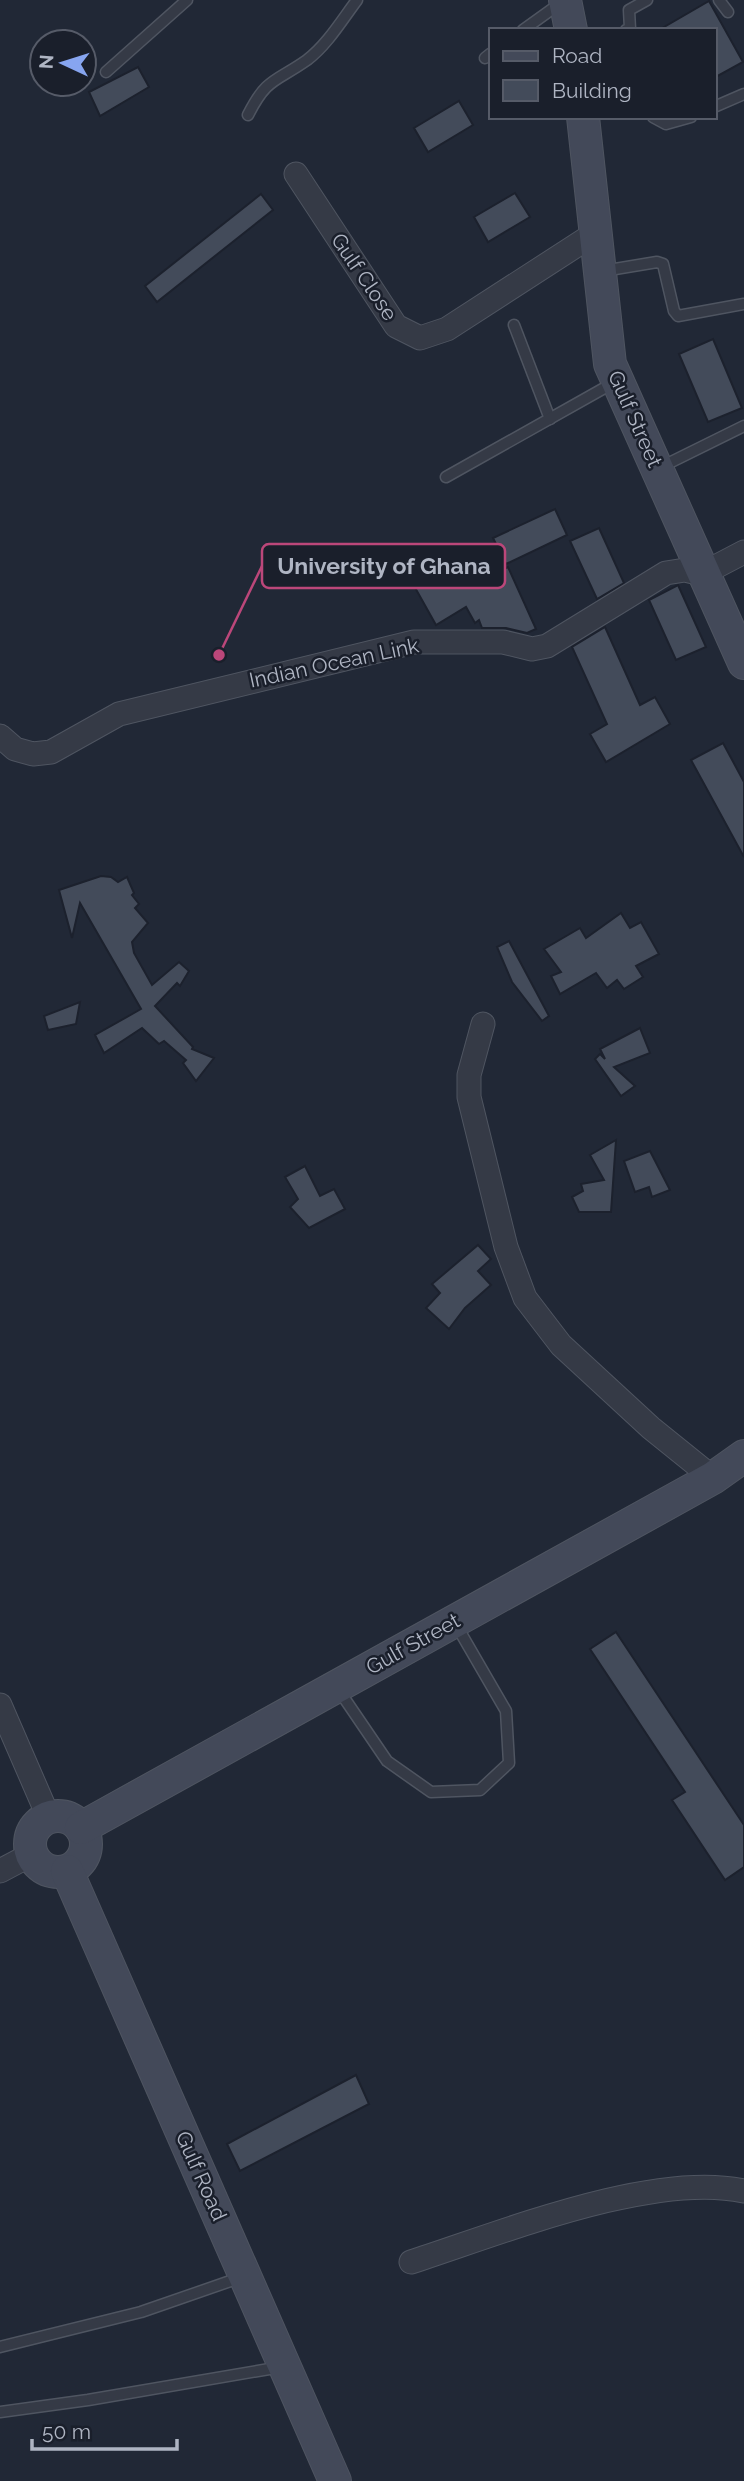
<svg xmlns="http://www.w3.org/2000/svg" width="744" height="2481" viewBox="0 0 744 2481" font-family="Raleway,sans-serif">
	<rect width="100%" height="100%" fill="#212836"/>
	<!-- building -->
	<g fill="#434b5a" stroke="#1c212d" stroke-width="2">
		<polygon points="709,1 743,62 714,78 714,30 659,30"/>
		<polygon points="138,67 149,87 100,116 89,92"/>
		<polygon points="459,101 473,125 428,152 414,128"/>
		<polygon points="515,193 530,217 488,242 474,217"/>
		<polygon points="261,194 273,210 157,302 145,286"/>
		<polygon points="713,339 742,408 708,422 679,354"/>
		<polygon points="555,509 567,535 506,564 493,538"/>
		<polygon points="599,528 624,583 597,599 570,541"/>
		<polygon points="467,551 479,581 508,567 536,629 527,633 506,628 482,628 479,620 475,623 466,607 436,625 413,584 451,563 449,558"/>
		<polygon points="678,585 706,647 676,660 649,600"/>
		<polygon points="605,627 640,705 655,697 670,724 606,762 590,734 607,724 572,647"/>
		<polygon points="723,743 744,782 744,857 691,760"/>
		<polygon points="101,876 111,877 118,882 127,877 134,893 132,895 139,904 135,908 148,923 132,942 134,953 152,985 179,962 189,971 180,986 177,983 155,1006 193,1047 192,1049 214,1058 196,1081 183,1063 186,1060 164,1041 159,1044 142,1028 104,1053 95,1035 141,1009 80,903 72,938 59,890"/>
		<polygon points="621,913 630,928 641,922 659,954 636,966 643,977 624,989 617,980 607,988 596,973 560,994 551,976 561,972 544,949 580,928 586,938"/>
		<polygon points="509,941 549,1016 542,1021 512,982 497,947"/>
		<polygon points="80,1002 76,1024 48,1030 44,1016"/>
		<polygon points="640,1028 650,1053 614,1067 635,1086 621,1096 595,1059 600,1054 605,1059 600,1049"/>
		<polygon points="616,1140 611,1212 579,1212 572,1197 583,1191 581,1184 604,1180 590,1155"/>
		<polygon points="650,1151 670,1190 652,1197 649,1187 635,1192 624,1161"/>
		<polygon points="305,1166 320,1196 334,1189 345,1209 309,1228 290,1207 298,1199 285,1177"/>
		<polygon points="478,1245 491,1259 478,1271 491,1285 465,1308 449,1329 426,1308 440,1293 432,1284"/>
		<polygon points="616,1632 744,1825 744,1867 725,1880 672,1800 685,1792 590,1649"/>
		<polygon points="356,2075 369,2104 240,2171 227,2144"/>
	</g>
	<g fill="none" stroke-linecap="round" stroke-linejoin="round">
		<!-- lane casing -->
		<g stroke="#4f5561" stroke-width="13">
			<g id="lane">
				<polyline points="719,0 728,12"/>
				<polyline points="523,30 562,2"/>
				<polyline points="626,30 630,29 629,10 647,0"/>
				<polyline points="485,58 490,54"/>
				<polyline points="106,72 187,0"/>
				<polyline points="714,107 744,94"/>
				<path d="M248 115C267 77 276 82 307 60 327 45 342 20 357 0"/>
				<polyline points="653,117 666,124 691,117"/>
				<polyline points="603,271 657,262 663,264 674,311 678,316 744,304"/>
				<polyline points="514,325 550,419"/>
				<polyline points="659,468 744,426"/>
				<polyline points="446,477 615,382"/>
				<polyline points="338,1689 387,1761 431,1792 480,1790 509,1763 506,1711 455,1623"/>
				<polyline points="0,2347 141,2312 242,2277"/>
				<polyline points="0,2412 88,2400 281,2367"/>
			</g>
		</g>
		<!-- street casing -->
		<g stroke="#4f5561" stroke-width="25">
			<g id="street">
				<polyline points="296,174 396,326 420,338 447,329 597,232"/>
				<polyline points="0,736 15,749 33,754 51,752 119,714 414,642 503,642 532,649 547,646 666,573 685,570 702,574 744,552"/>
				<polyline points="483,1024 469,1075 469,1097 506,1247 525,1298 561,1345 651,1428 713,1478"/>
				<polyline points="0,1705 49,1818"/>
				<polyline points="0,1871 32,1854"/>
				<path d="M411 2262C501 2233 653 2171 744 2191"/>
			</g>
		</g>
		<!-- secondary casing -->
		<g stroke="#4f5561" stroke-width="34">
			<g id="secondary">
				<polyline points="565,0 571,30"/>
				<polyline points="583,117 610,364 744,663"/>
				<circle cx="58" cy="1844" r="28"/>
				<polyline points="81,1828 713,1478 744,1456"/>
				<polyline points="67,1871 335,2481"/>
			</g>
		</g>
		<!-- lane -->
		<use href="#lane" stroke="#353a46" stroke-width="10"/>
		<!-- street -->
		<use href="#street" stroke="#353a46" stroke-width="23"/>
		<!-- secondary -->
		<use href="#secondary" stroke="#434959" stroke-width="32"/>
	</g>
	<g text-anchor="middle" stroke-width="5" stroke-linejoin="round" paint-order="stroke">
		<!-- street labels -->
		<g font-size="21" fill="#afb5c3" stroke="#1a1f2b">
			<text transform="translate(364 277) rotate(56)" y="7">Gulf Close</text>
			<text transform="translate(635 419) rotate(66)" y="7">Gulf Street</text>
			<text transform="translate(334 663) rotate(-12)" y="7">Indian Ocean Link</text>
			<text transform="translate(413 1644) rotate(-29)" y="7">Gulf Street</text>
			<text transform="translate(201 2176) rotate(66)" y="7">Gulf Road</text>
		</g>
	</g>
	<!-- callouts -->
	<path fill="none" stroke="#bc477a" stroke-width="2.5" d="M219 655L262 566"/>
	<circle fill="#bc477a" stroke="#1a1f2b" stroke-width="2.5" cx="219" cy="655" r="7"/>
	<rect fill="#1a1f2b" stroke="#bc477a" stroke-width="2.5" x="262" y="544" width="243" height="44" rx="7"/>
	<g font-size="23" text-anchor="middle" font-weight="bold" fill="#afb5c3">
		<text x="384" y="574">University of Ghana</text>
	</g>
	<!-- legend -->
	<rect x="489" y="28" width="228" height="91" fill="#1a1f2b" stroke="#565b68" stroke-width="2"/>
	<rect x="503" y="51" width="35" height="10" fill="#434959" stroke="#565b68" stroke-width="2"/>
	<text x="552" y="63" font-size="21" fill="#afb5c3">Road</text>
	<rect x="503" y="80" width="35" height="21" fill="#434b5a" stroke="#565b68" stroke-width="2"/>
	<text x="552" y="98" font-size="21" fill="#afb5c3">Building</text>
	<!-- north arrow -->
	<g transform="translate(63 63) rotate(274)"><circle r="33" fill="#1a1f2b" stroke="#565b68" stroke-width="2"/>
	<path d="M0-5L12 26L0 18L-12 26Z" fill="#87a5f0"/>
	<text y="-10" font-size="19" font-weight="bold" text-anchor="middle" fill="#afb5c3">N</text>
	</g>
	<!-- scale -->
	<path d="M32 2439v10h145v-10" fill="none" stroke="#afb5c3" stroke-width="3.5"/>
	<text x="42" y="2439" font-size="21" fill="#afb5c3" stroke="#1a1f2b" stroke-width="5" paint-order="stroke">50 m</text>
</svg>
